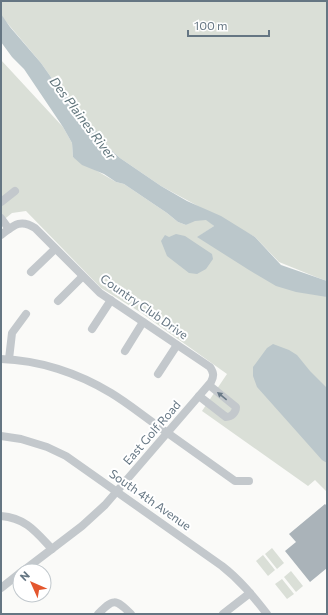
<svg xmlns="http://www.w3.org/2000/svg" width="328" height="615" viewBox="0 0 328 615" font-family="Commissioner,sans-serif">
	<rect width="100%" height="100%" fill="#fafaf8"/>
	<!-- green -->
	<g fill="#dadfd7">
		<polygon points="1,1 327,1 327,281 316,277 279,262 255,237 161,186 120,158 111,150 53,80 41,63 3,18 1,14"/>
		<polygon points="1,60 63,127 72,143 73,157 116,182 124,184 167,213 178,222 186,225 195,220 206,219 214,226 198,237 327,297 327,492 315,480 308,486 202,411 227,374 140,312 101,288 26,211 12,213 1,222"/>
		<polygon points="272,548 284,563 277,569 265,554"/>
		<polygon points="263,555 275,570 268,576 256,561"/>
		<polygon points="291,571 303,586 296,592 284,577"/>
		<polygon points="282,579 294,594 287,599 275,584"/>
	</g>
	<!-- water -->
	<g fill="#bbc7cb">
		<polygon points="1,14 10,27 41,63 53,80 86,118 111,150 120,158 161,186 187,201 221,216 255,237 281,265 327,281 327,297 296,292 276,286 249,270 197,237 214,226 206,220 195,221 186,225 178,222 167,213 124,184 116,182 104,174 82,165 73,157 72,143 63,127 24,69 12,57 1,42"/>
		<polygon points="176,234 185,236 212,254 213,259 206,269 197,274 189,273 167,256 161,241 165,235 169,237"/>
		<polygon points="273,344 289,350 297,355 310,371 327,388 327,463 322,460 257,387 253,376 253,367 267,348"/>
	</g>
	<!-- building -->
	<polygon fill="#aab3b9" points="325,504 327,506 327,568 310,582 285,551 296,542 289,534"/>
	<g fill="none" stroke-linecap="round" stroke-linejoin="round">
		<!-- minor -->
		<g stroke="#c3c8cc" stroke-width="8">
			<polyline points="1,202 15,191"/>
			<polyline points="1,218 9,229"/>
			<path d="M1 235C13 226 20 218 35 228L100 293 121 307 210 367C214 373 214 376 211 382L105 505 82 526 23 571"/>
			<polyline points="31,272 55,249"/>
			<polyline points="58,301 82,277"/>
			<polyline points="92,329 111,300"/>
			<polyline points="125,351 143,322"/>
			<path d="M1 359C39 360 78 373 111 393 126 402 141 414 155 424 182 443 208 462 235 481H249"/>
			<polyline points="9,359 12,333 26,314"/>
			<polyline points="158,374 177,345"/>
			<path d="M199 396 226 417C232 417 236 412 236 407L209 385"/>
			<path d="M1 436 21 439 47 447 66 456 222 566C240 580 253 596 267 614"/>
			<path d="M1 516C26 518 36 532 52 549"/>
			<polyline points="1,588 20,573"/>
			<path d="M98 614C113 599 115 598 131 614"/>
			<polyline points="223,614 250,593"/>
		</g>
	</g>
	<!-- one-way arrows -->
	<defs><path id="oneway-solid" d="M-6-.8H1V-3.2L6.5 0L1 3.2V.8H-6Z"/></defs>
	<use fill="#6a7a87" href="#oneway-solid" transform="translate(222 396) rotate(-141)"/>
	<g text-anchor="middle" stroke-width="4" stroke-linejoin="round" paint-order="stroke">
		<!-- street labels -->
		<g font-size="12" fill="#657683" stroke="#fff">
			<text transform="translate(144 307) rotate(35)" y="4">Country Club Drive</text>
			<text transform="translate(152 433) rotate(-49)" y="4">East Golf Road</text>
			<text transform="translate(150 500) rotate(35)" y="4">South 4th Avenue</text>
		</g>
		<!-- water labels -->
		<g font-size="13" font-style="italic" fill="#60757c" stroke="#fff">
			<text transform="translate(83 118) rotate(53)" y="5">Des Plaines River</text>
		</g>
	</g>
	<!-- border -->
	<rect width="328" height="615" fill="none" stroke="#657683" stroke-width="4"/>
	<!-- north arrow -->
	<g transform="translate(32 583) rotate(315)"><circle r="19" fill="#ffffff" stroke="#c1c8cd"/>
	<path d="M0-3L7 15L0 10L-7 15Z" fill="#e4572e"/>
	<text y="-6" font-size="11" font-weight="bold" text-anchor="middle" fill="#657683">N</text>
	</g>
	<!-- scale -->
	<path d="M188 30v6h81v-6" fill="none" stroke="#657683" stroke-width="2"/>
	<text x="194" y="30" font-size="12" fill="#657683" stroke="#ffffff" stroke-width="3" paint-order="stroke">100 m</text>
</svg>
